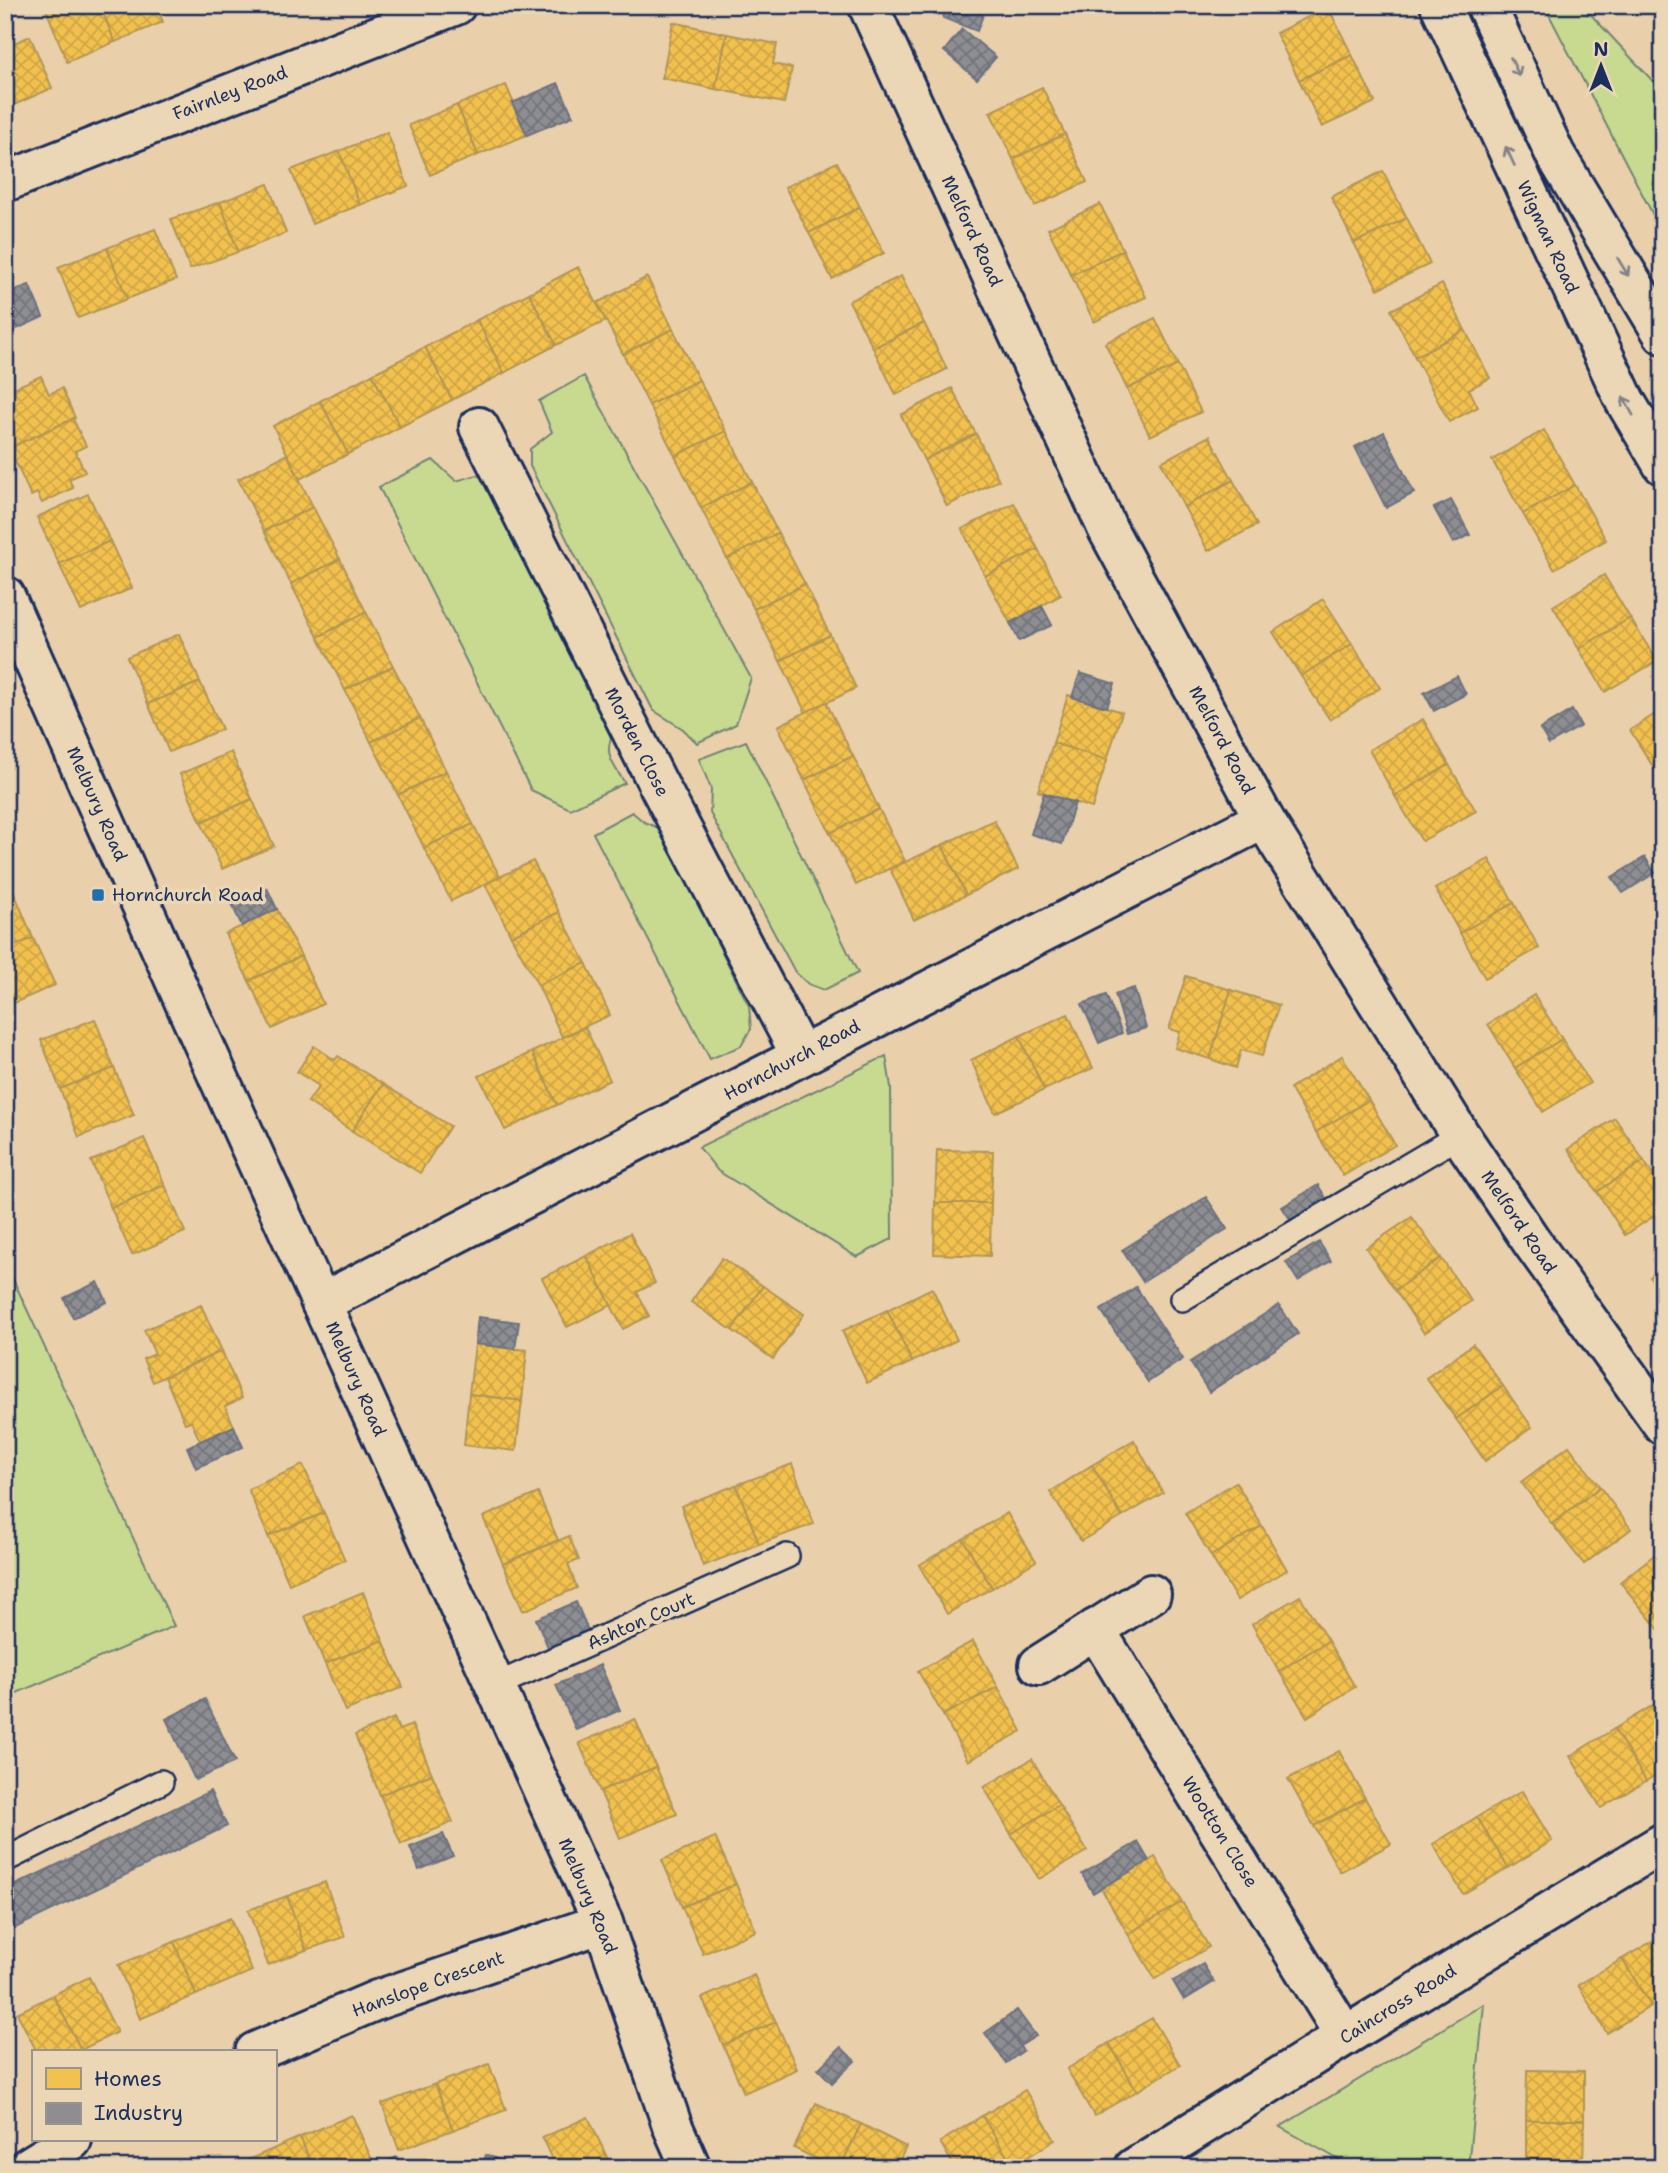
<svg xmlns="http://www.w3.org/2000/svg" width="1668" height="2173" viewBox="0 0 1668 2173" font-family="'Shantell Sans',sans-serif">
	<defs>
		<pattern id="homes-cross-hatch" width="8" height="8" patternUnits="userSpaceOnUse" patternTransform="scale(1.75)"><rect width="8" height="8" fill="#f2c14e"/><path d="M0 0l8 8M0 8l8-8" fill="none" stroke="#cfa646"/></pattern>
		<pattern id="industry-cross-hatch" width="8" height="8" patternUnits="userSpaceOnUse" patternTransform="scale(1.75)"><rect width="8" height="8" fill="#8d8d92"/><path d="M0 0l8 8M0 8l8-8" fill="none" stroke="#72747a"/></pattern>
	</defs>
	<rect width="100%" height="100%" fill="#e9d0ab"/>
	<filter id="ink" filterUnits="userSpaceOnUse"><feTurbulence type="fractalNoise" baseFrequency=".0143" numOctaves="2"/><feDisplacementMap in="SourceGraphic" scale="14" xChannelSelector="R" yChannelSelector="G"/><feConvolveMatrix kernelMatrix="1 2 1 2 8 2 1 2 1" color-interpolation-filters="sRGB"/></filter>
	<g filter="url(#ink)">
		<!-- green -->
		<g fill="#c8da8f" stroke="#728476" stroke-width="2">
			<polygon points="1544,5 1582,5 1663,92 1663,234"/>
			<polygon points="584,376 751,678 736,724 697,743 683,729 653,710 530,466 530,449 552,432 539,401"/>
			<path d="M433 460 456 481 477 475 492 484 615 729C602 753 612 763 625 783L570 809 531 790 379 487Z"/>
			<polygon points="746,741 858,973 824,990 808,984 795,972 710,813 711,789 699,759"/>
			<polygon points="632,812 644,822 661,829 749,1006 751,1029 741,1046 710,1059 593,833"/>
			<polygon points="886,1056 891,1087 892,1239 857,1257 718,1171 699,1147"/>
			<polygon points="5,1262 174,1626 5,1698"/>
			<polygon points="1484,2004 1468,2168 1354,2168 1280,2127"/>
		</g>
		<!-- homes -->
		<g fill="url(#homes-cross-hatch)" stroke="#b29553" stroke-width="2">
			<polygon points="56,5 100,5 115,42 67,62 46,9"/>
			<polygon points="100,5 156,5 163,22 115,42"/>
			<polygon points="1262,5 1278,5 1265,11"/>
			<polygon points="1328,7 1352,55 1299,80 1276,33"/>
			<polygon points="673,22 727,34 715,89 662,78"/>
			<polygon points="727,34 777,44 773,64 792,68 784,103 715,89"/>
			<polygon points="30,36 52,88 5,109 5,47"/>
			<polygon points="1352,55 1375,102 1322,127 1299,80"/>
			<polygon points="506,85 527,135 478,155 457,105"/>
			<polygon points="1042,87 1065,134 1013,159 990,112"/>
			<polygon points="457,105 478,155 430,175 409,125"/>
			<polygon points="387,132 408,186 360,205 339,151"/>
			<polygon points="1065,134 1087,182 1035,206 1013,159"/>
			<polygon points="339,151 360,205 312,224 291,170"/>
			<polygon points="837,162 860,207 809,233 785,187"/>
			<polygon points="1383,171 1407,218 1354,243 1331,197"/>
			<polygon points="268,184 286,233 238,252 220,202"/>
			<polygon points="220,202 238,252 190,269 171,219"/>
			<polygon points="1100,204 1123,250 1071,275 1048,229"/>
			<polygon points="860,207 884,253 832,279 809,233"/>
			<polygon points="1407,218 1430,264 1378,289 1354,243"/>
			<polygon points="155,229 176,280 127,299 107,248"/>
			<polygon points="107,248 127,299 78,318 58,267"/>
			<polygon points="1123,250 1146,297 1094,322 1071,275"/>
			<polygon points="578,267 606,321 556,345 529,293"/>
			<polygon points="901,276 924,323 873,348 849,301"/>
			<polygon points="647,277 673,329 623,354 597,303"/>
			<polygon points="1442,284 1465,330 1415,357 1391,310"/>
			<polygon points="529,293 556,345 504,373 477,320"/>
			<polygon points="1155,318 1178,365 1127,389 1105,343"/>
			<polygon points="477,320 504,373 452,400 425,347"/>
			<polygon points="924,323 947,369 896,395 873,348"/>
			<polygon points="673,329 699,380 649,405 623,354"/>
			<polygon points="1465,330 1490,378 1469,389 1478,407 1449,422 1415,357"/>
			<polygon points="425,347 452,400 400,427 372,374"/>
			<polygon points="1178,365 1201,412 1150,436 1127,389"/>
			<polygon points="372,374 400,427 348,454 320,401"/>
			<polygon points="41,376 49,394 62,388 75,418 9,448 5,439 5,392"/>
			<polygon points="699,380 726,431 675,456 649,405"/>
			<polygon points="952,388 976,434 924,460 901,415"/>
			<polygon points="320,401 348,454 300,479 273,426"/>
			<polygon points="73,419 86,446 75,451 85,472 69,479 73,488 42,503 37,493 31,496 9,448"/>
			<polygon points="1544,430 1575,485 1523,514 1492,460"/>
			<polygon points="726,431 752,482 701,508 675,456"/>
			<polygon points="976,434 999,480 947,506 924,460"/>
			<polygon points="1209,436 1233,480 1184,507 1161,462"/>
			<polygon points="287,454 313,507 264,531 238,479"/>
			<polygon points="1233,480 1257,525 1208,551 1184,507"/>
			<polygon points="752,482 778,533 727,559 701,508"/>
			<polygon points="1575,485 1606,540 1554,569 1523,514"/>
			<polygon points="88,494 110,541 59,564 37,517"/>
			<polygon points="1014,503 1038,549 985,576 962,529"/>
			<polygon points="313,507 340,559 291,584 264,531"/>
			<polygon points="778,533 805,584 754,609 727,559"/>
			<polygon points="110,541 132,588 81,611 59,564"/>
			<polygon points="1038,549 1061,595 1010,623 985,576"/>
			<polygon points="340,559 366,612 318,637 291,584"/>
			<polygon points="1604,575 1630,618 1579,649 1553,606"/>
			<polygon points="805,584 830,635 780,661 754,609"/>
			<polygon points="1323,599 1352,644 1301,676 1273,632"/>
			<polygon points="366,612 393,666 345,690 318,637"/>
			<polygon points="1630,618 1657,661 1605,692 1579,649"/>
			<polygon points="179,634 200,682 148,704 127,657"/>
			<polygon points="830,635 856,688 806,713 780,661"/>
			<polygon points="1352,644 1380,688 1330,720 1301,676"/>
			<polygon points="393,666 420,718 371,742 345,690"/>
			<polygon points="200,682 222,729 169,752 148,704"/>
			<polygon points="1068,695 1122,712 1107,760 1053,743"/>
			<polygon points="826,702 853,756 804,780 778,726"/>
			<polygon points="1663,709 1663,769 1657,773 1630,730"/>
			<polygon points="420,718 446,771 398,795 371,742"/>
			<polygon points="1423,719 1449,765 1395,796 1369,750"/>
			<polygon points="1053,743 1107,760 1092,808 1038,791"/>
			<polygon points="231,752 252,799 201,822 180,774"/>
			<polygon points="853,756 879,809 830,833 804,780"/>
			<polygon points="1449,765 1476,811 1422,841 1395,796"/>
			<polygon points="446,771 473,824 424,848 398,795"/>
			<polygon points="252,799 274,846 222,869 201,822"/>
			<polygon points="879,809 905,861 856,885 830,833"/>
			<polygon points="994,820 1018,869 966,895 942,845"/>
			<polygon points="473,824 500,877 451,901 424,848"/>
			<polygon points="942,845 966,895 914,920 890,869"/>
			<polygon points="1489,859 1514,903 1460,933 1435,889"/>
			<polygon points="533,861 559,912 511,936 485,884"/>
			<polygon points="13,890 33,938 5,950 5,893"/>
			<polygon points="1514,903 1539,948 1485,978 1460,933"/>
			<polygon points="277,909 301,956 249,981 225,934"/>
			<polygon points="559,912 586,963 538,985 511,936"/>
			<polygon points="33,938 55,985 5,1007 5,950"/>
			<polygon points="301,956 323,1004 272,1029 249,981"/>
			<polygon points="586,963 610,1015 562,1037 538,985"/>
			<polygon points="1186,976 1231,990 1210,1059 1175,1048 1180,1032 1169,1029"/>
			<polygon points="1231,990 1279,1005 1262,1056 1241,1050 1236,1068 1210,1059"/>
			<polygon points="1534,995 1562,1039 1515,1068 1488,1024"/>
			<polygon points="1068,1014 1093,1068 1044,1090 1019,1036"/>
			<polygon points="95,1019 114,1068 60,1089 41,1040"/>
			<polygon points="585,1027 610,1080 557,1105 532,1052"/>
			<polygon points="1019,1036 1044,1090 995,1113 971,1060"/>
			<polygon points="1562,1039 1590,1083 1543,1112 1515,1068"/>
			<polygon points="314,1046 335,1060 338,1056 383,1084 352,1131 308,1102 319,1086 297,1072"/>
			<polygon points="532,1052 557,1105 505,1130 479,1076"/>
			<polygon points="1342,1056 1369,1100 1316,1132 1290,1088"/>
			<polygon points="114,1068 134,1115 79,1137 60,1089"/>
			<polygon points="383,1084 450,1126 420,1173 352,1131"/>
			<polygon points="1369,1100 1395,1145 1343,1176 1316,1132"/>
			<polygon points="1615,1118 1644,1161 1597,1192 1568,1149"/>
			<polygon points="144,1138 165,1185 111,1208 91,1161"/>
			<polygon points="937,1150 993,1151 991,1203 935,1203"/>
			<polygon points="1644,1161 1663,1190 1663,1210 1625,1235 1597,1192"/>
			<polygon points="165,1185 185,1232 132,1255 111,1208"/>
			<polygon points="935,1203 991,1203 990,1256 934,1254"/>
			<polygon points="1412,1217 1441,1258 1395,1290 1366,1248"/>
			<polygon points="630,1233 655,1283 637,1292 649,1316 623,1329 586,1256"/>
			<polygon points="586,1256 611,1305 567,1327 542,1278"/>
			<polygon points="722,1258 763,1286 732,1330 691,1302"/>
			<polygon points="1441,1258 1471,1301 1424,1333 1395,1290"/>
			<polygon points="1663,1267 1663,1295 1650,1277"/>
			<polygon points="763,1286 804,1314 773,1359 732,1330"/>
			<polygon points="932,1288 957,1340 912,1362 887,1310"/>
			<polygon points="201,1305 222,1351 153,1382 143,1359 155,1354 144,1330"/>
			<polygon points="887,1310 912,1362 867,1383 842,1331"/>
			<polygon points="475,1344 527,1350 522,1401 469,1394"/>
			<polygon points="1473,1344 1503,1386 1456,1419 1426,1378"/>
			<polygon points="222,1351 242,1398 225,1406 234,1426 200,1441 191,1421 185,1423 165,1377"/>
			<polygon points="1503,1386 1532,1427 1485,1461 1456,1419"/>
			<polygon points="469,1394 522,1401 516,1451 464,1445"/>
			<polygon points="1134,1440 1163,1493 1122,1517 1092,1465"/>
			<polygon points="1569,1446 1600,1487 1552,1524 1521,1482"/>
			<polygon points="792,1464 814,1524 759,1544 736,1485"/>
			<polygon points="303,1465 324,1513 268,1536 248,1489"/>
			<polygon points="1092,1465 1122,1517 1081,1541 1050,1492"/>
			<polygon points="1236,1482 1262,1526 1211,1556 1185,1513"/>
			<polygon points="736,1485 759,1544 703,1566 681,1506"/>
			<polygon points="1600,1487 1631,1529 1584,1564 1552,1524"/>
			<polygon points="538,1493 558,1540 503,1564 483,1517"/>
			<polygon points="324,1513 345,1560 289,1584 268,1536"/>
			<polygon points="1007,1513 1036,1561 992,1588 963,1539"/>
			<polygon points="1262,1526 1287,1570 1237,1600 1211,1556"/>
			<polygon points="569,1536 579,1560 568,1564 577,1588 523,1611 503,1564"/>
			<polygon points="963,1539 992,1588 947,1614 919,1565"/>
			<polygon points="1663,1548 1663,1612 1652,1621 1620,1582"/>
			<polygon points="363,1592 383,1640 325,1664 305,1616"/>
			<polygon points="1300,1596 1328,1641 1279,1671 1252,1624"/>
			<polygon points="1663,1612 1663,1635 1652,1621"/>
			<polygon points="383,1640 403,1687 345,1711 325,1664"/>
			<polygon points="973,1641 998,1687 943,1715 918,1671"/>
			<polygon points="1328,1641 1355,1687 1307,1717 1279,1671"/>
			<polygon points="998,1687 1022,1731 968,1761 943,1715"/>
			<polygon points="1660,1701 1663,1706 1663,1771 1646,1781 1614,1729"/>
			<polygon points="394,1718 399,1730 412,1725 432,1774 380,1795 355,1735"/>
			<polygon points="635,1719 656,1767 600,1791 579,1743"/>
			<polygon points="1614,1729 1646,1781 1601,1808 1570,1756"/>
			<polygon points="1339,1751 1365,1798 1314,1826 1288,1779"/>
			<polygon points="1032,1759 1059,1805 1011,1834 984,1787"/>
			<polygon points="656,1767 677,1814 620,1838 600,1791"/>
			<polygon points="432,1774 453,1822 401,1844 380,1795"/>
			<polygon points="1522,1791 1552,1841 1508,1868 1477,1817"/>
			<polygon points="1365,1798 1391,1844 1340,1872 1314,1826"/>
			<polygon points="1059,1805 1087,1851 1039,1879 1011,1834"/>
			<polygon points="1477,1817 1508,1868 1463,1894 1433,1844"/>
			<polygon points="715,1837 736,1884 682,1907 662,1860"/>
			<polygon points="1155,1857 1182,1902 1128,1934 1101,1888"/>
			<polygon points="325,1882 345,1937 306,1950 287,1896"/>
			<polygon points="736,1884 756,1931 703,1954 682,1907"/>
			<polygon points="287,1896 306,1950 268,1965 248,1910"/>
			<polygon points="1182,1902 1209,1947 1155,1979 1128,1934"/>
			<polygon points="230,1918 252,1971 196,1995 174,1942"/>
			<polygon points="1663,1935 1663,1999 1651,2006 1622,1959"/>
			<polygon points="174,1942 196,1995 140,2019 118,1965"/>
			<polygon points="1622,1959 1651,2006 1607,2033 1578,1985"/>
			<polygon points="754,1975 776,2022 723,2045 702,1998"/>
			<polygon points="89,1977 117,2032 81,2050 53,1995"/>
			<polygon points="53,1995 81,2050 77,2052 37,2052 17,2013"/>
			<polygon points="1152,2018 1180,2065 1137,2091 1109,2043"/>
			<polygon points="776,2022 797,2069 744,2093 723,2045"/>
			<polygon points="1109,2043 1137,2091 1094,2116 1067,2069"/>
			<polygon points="489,2064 506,2110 453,2130 435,2084"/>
			<polygon points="1527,2070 1584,2071 1584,2120 1526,2120"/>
			<polygon points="435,2084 453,2130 399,2150 382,2104"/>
			<polygon points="1025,2090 1055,2140 1013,2166 982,2116"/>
			<polygon points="816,2103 861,2124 840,2168 834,2168 794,2148"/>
			<polygon points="352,2115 372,2160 353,2168 313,2168 300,2137"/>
			<polygon points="982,2116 1013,2166 1010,2168 955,2168 940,2142"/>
			<polygon points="588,2117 612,2168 556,2168 542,2138"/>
			<polygon points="1526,2120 1584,2120 1583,2168 1526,2168"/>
			<polygon points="861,2124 906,2147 896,2168 840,2168"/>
			<polygon points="300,2137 313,2168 252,2168 248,2160"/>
		</g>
		<!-- industry -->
		<g fill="url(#industry-cross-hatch)" stroke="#6b7182" stroke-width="2">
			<polygon points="947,5 957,5 983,15 977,31 943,18"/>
			<polygon points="962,29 996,57 977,79 944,51"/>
			<polygon points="558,83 573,116 527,135 512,103"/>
			<polygon points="29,285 43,317 17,329 5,301 5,294"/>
			<polygon points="5,339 13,357 5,361"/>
			<polygon points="1384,432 1414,493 1386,508 1355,447"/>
			<polygon points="1451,500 1470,535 1453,543 1434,508"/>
			<polygon points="1042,606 1052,625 1019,641 1010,623"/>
			<polygon points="1080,673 1115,684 1107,707 1072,697"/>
			<polygon points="1457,676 1466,694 1434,711 1424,693"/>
			<polygon points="1572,710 1581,726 1549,744 1540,729"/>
			<polygon points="1044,793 1075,803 1062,844 1031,834"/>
			<polygon points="1645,857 1655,873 1623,893 1612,877"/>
			<polygon points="267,888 277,909 242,926 232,905"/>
			<polygon points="1134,988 1146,1028 1127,1034 1115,994"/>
			<polygon points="1106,995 1122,1033 1099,1043 1082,1004"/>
			<polygon points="1318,1185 1329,1203 1294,1225 1282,1207"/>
			<polygon points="1206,1197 1227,1229 1143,1282 1122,1250"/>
			<polygon points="1319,1242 1331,1261 1298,1281 1286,1262"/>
			<polygon points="98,1282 107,1302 73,1318 64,1298"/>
			<polygon points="1136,1287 1183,1359 1148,1382 1101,1310"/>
			<polygon points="1279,1305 1298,1334 1209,1392 1190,1362"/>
			<polygon points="478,1317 519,1322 515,1349 475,1344"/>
			<polygon points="234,1426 243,1447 196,1468 187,1447"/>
			<polygon points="576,1602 590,1635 550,1652 536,1619"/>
			<polygon points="600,1665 620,1710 576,1730 556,1685"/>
			<polygon points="205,1699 235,1762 195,1780 166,1719"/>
			<polygon points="210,1791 227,1826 5,1933 5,1890"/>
			<polygon points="443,1834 453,1856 419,1870 410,1847"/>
			<polygon points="1138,1842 1149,1861 1093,1893 1082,1874"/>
			<polygon points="1203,1964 1214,1982 1184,2000 1173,1981"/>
			<polygon points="1017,2010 1036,2036 1020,2046 1002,2021"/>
			<polygon points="1002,2021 1023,2051 1006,2063 985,2033"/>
			<polygon points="841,2047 855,2061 832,2083 818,2069"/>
			<polygon points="486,2155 519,2167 519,2168 481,2168"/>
			<polygon points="397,2157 401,2168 380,2168 379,2165"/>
		</g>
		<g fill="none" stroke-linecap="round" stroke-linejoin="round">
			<!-- lane casing -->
			<g stroke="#1b2f5e" stroke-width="28">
				<g id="lane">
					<polyline points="1182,1299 1460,1135"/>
					<polyline points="494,1686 787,1556"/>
					<polyline points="5,1860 161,1782"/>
				</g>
			</g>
			<!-- street casing -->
			<g stroke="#1b2f5e" stroke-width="44">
				<g id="street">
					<polyline points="868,5 1108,530 1264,819 1460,1135 1532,1242 1663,1425"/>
					<polyline points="5,182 456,5"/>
					<polyline points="479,427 657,782 801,1056"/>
					<polyline points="5,596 189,1012 603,1923 672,2125 691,2168"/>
					<path d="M321 1303C636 1142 949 979 1264 819"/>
					<polyline points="1095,1629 1345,2036"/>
					<polyline points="1039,1665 1151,1594"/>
					<polyline points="255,2052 377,2000 603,1923"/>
					<polyline points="27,2168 72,2140"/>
					<polyline points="1134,2168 1345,2036 1663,1843"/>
				</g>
			</g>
			<!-- secondary casing -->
			<g stroke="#1b2f5e" stroke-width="44">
				<g id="secondary">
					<polyline points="1440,5 1625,401 1663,465"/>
					<polyline points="1486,5 1555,154 1663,334"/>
				</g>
			</g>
			<!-- lane -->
			<use href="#lane" stroke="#ebd7b5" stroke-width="23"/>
			<!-- street -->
			<use href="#street" stroke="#ebd7b5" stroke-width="38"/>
			<!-- secondary -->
			<use href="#secondary" stroke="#ebd7b5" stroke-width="38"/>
		</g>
		<!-- one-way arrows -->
		<defs><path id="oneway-shaft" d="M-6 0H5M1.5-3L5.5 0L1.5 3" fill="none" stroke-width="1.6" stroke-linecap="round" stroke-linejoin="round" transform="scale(1.75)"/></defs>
		<g stroke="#83838a">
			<use href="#oneway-shaft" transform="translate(1515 67) rotate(65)"/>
			<use href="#oneway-shaft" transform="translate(1510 156) rotate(-115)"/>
			<use href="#oneway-shaft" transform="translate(1623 267) rotate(59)"/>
			<use href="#oneway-shaft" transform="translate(1628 406) rotate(-119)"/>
		</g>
	</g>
	<!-- markers -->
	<rect fill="#1f6fb2" stroke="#ebd7b5" stroke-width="2.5" x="91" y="888" width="14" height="14" rx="3.5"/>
	<g text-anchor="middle" stroke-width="7" stroke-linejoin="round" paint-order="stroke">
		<!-- street labels -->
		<g font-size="18" fill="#1b2f5e" stroke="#ebd7b5">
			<text transform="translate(230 93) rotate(-21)" y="6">Fairnley Road</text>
			<text transform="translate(972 231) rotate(65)" y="6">Melford Road</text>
			<text transform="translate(1548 237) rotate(65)" y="6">Wigman Road</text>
			<text transform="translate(1222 740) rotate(62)" y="6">Melford Road</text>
			<text transform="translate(637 742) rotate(63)" y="6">Morden Close</text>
			<text transform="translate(97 804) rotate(66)" y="6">Melbury Road</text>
			<text transform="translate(792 1060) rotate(-28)" y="6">Hornchurch Road</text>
			<text transform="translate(1519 1222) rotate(56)" y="6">Melford Road</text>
			<text transform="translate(356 1379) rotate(66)" y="6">Melbury Road</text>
			<text transform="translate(641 1621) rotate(-24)" y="6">Ashton Court</text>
			<text transform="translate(1220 1832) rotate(58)" y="6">Wootton Close</text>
			<text transform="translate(588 1896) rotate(67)" y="6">Melbury Road</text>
			<text transform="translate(428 1984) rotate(-20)" y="6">Hanslope Crescent</text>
			<text transform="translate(1398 2004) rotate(-32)" y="6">Caincross Road</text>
		</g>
		<!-- poi labels -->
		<g font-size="18" fill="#1b2f5e" stroke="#ebd7b5" text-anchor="start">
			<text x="112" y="901">Hornchurch Road</text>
		</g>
	</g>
	<!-- margin -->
	<rect width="1668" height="2173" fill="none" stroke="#ebd7b5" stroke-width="28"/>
	<rect x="14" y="14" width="1640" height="2145" fill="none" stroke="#1b2f5e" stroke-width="2.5" filter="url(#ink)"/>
	<!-- legend -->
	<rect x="32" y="2050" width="245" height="91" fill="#ebd7b5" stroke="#989492" stroke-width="2"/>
	<rect x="46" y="2068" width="35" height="21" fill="#f2c14e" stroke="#989492" stroke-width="2"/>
	<text x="94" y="2086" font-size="21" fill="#1b2f5e">Homes</text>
	<rect x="46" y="2103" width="35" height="21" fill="#8d8d92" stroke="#989492" stroke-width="2"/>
	<text x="94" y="2120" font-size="21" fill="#1b2f5e">Industry</text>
	<!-- north arrow -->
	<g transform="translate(1601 66)" stroke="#ebd7b5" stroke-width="5" paint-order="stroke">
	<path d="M0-5L12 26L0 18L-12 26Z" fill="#1b2f5e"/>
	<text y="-10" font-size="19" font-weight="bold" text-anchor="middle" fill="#1b2f5e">N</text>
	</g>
</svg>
